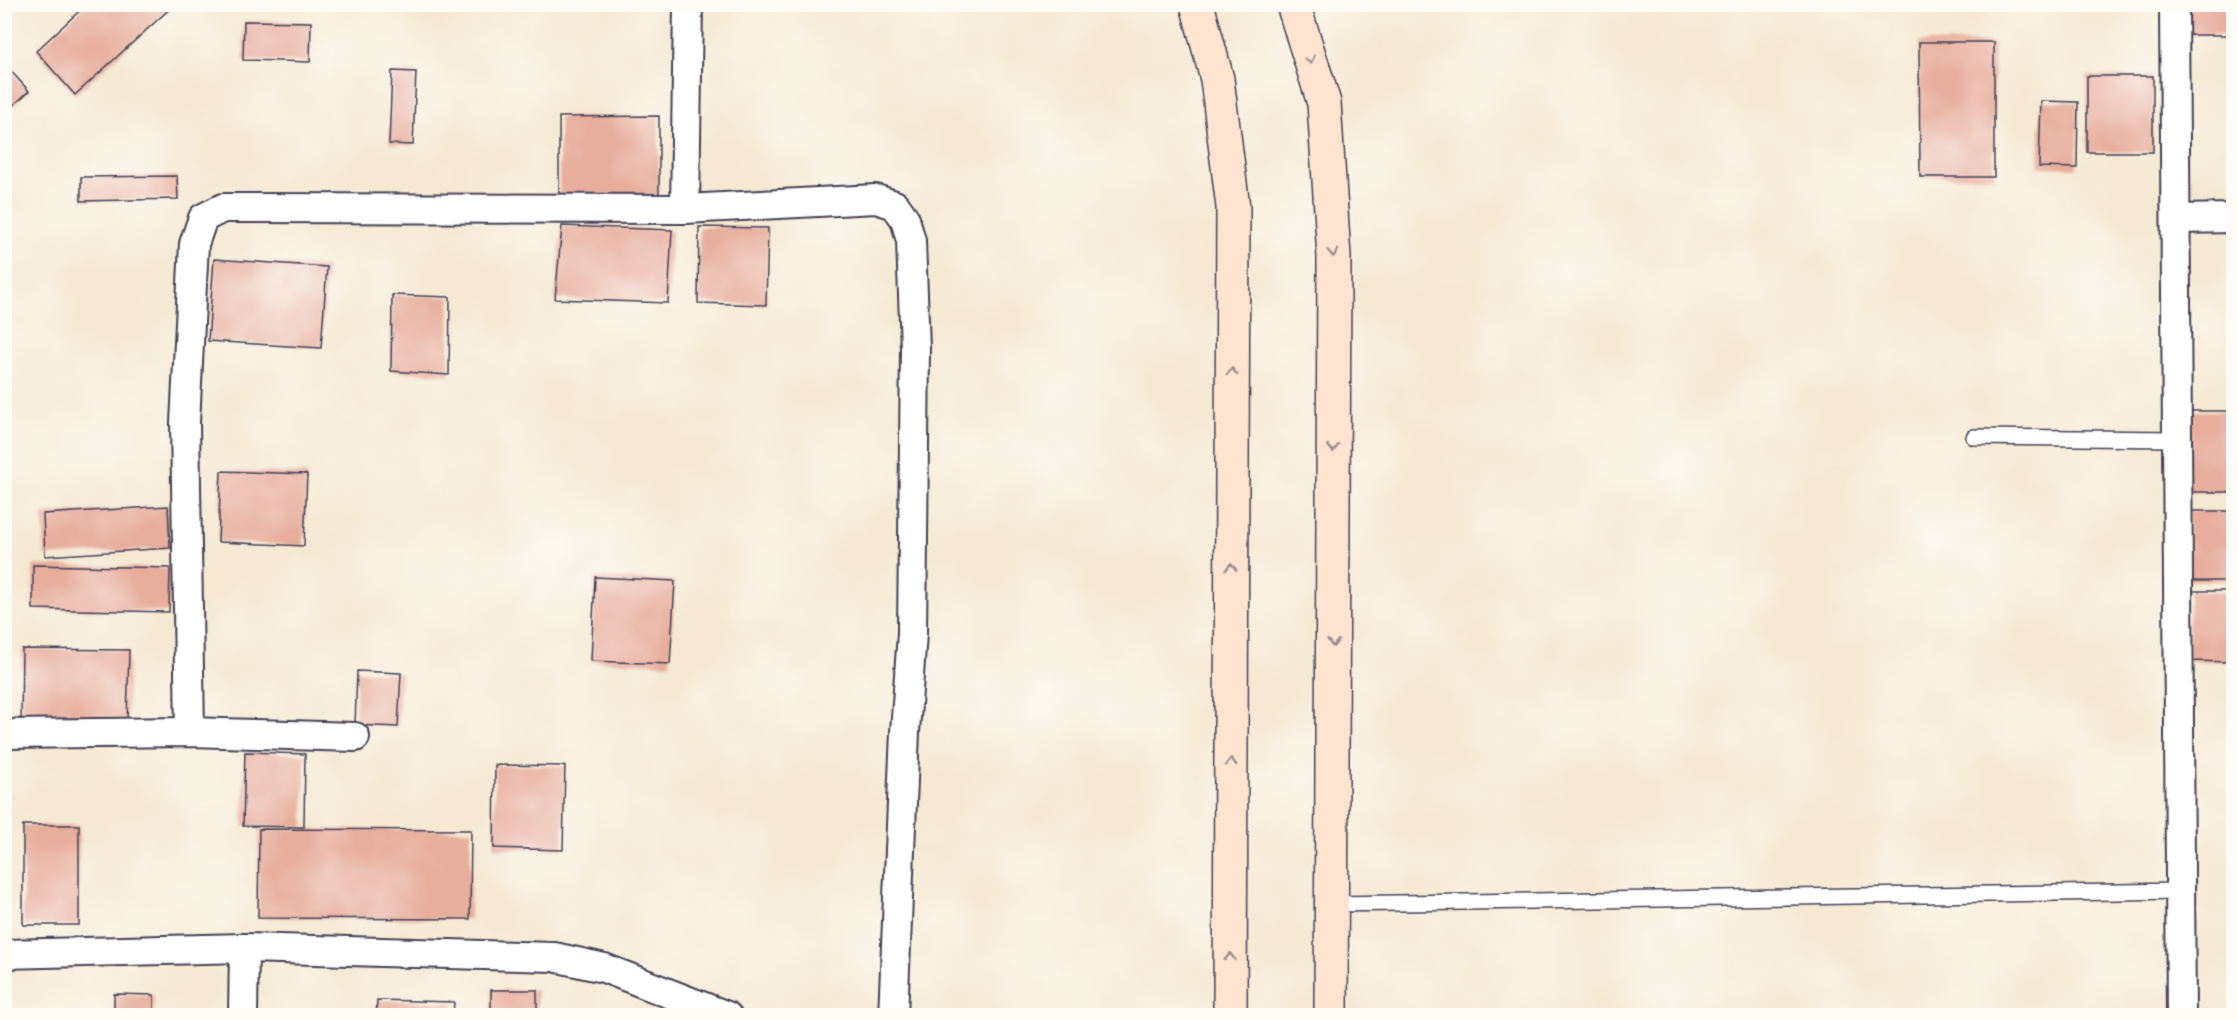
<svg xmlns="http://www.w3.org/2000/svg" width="2238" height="1020" viewBox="0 0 2238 1020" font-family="Cardo,serif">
	<rect width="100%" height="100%" fill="#fdfcf7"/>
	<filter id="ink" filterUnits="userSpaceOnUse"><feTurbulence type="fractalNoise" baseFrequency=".0167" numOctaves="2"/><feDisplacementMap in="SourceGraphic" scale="12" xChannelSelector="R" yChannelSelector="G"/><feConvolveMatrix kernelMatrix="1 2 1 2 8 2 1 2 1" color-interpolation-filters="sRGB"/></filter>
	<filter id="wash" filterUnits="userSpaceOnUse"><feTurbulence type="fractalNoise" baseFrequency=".008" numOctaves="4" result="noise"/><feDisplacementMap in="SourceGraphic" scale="24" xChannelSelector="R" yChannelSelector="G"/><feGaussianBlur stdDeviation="1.35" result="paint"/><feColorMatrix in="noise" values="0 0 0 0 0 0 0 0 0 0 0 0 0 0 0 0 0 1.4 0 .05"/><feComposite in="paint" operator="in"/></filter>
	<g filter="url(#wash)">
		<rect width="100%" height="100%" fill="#f5e9d3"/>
		<g id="blocks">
			<!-- building -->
			<g fill="#e7ad9d">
				<polygon points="87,4 175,4 75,95 36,51"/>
				<rect x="2187" y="4" width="47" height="31"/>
				<polygon points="244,21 311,22 310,62 243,60"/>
				<polygon points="1919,42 1994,42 1994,177 1920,177"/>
				<polygon points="9,69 29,91 5,113 5,73"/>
				<polygon points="392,71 416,72 413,145 389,144"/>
				<rect x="2087" y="76" width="66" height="76"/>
				<polygon points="2041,101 2078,102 2077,168 2039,167"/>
				<polygon points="659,116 659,195 559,196 559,117"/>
				<polygon points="177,176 178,199 81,201 81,177"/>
				<polygon points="562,226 672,230 668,303 555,299"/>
				<polygon points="699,227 768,228 766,305 698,303"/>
				<polygon points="214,259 327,267 321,348 208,341"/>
				<polygon points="392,295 450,297 449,375 391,371"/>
				<rect x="2182" y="411" width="52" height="81"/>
				<polygon points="221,471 307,474 304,546 218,542"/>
				<polygon points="168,506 170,548 45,556 43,514"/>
				<polygon points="2188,511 2234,511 2234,581 2187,581"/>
				<polygon points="33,565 170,568 169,612 33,609"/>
				<polygon points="595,577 675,581 670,664 591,661"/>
				<polygon points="2189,591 2234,591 2234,662 2188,661"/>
				<polygon points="22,649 129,650 127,722 21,724"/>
				<polygon points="357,671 401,673 398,727 355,725"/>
				<polygon points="245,752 305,754 304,827 243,826"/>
				<polygon points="495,765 565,766 563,850 494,848"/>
				<rect x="23" y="825" width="56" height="100"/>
				<polygon points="259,829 471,830 470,919 258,918"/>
				<rect x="491" y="990" width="46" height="26"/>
				<polygon points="114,994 154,995 154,1016 114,1016"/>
				<polygon points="377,1000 454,1002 453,1016 376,1016"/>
			</g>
		</g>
	</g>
	<g filter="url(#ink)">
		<use href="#blocks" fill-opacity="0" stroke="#424052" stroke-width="1.5"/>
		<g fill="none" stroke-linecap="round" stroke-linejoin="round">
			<!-- lane casing -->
			<g stroke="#424052" stroke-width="18">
				<g id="lane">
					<polyline points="1974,437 2179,439"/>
					<polyline points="1332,904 2181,891"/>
				</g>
			</g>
			<!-- street casing -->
			<g stroke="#424052" stroke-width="32">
				<g id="street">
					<polyline points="2174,4 2181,1016"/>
					<polyline points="685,209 688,4"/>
					<polyline points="2177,219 2234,218"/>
					<polyline points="190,732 185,423 194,244 203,218 223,208 685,209 876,199 895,205 905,219 911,241 915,348 912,633 905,732 893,1016"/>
					<polyline points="4,734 190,732 355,737"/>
					<polyline points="4,954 244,948 554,957 604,968 727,1016"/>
					<polyline points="243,1016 244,948"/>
				</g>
			</g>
			<!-- secondary casing -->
			<g stroke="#424052" stroke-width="36">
				<g id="secondary">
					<polyline points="1197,4 1217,79 1233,207 1230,1016"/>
					<polyline points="1293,4 1324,103 1334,257 1331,1016"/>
				</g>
			</g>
			<!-- lane -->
			<use href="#lane" stroke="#fff" stroke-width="15"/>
			<!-- street -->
			<use href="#street" stroke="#fff" stroke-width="28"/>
			<!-- secondary -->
			<use href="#secondary" stroke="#fde4d1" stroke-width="33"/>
		</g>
		<!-- one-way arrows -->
		<defs><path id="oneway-chevron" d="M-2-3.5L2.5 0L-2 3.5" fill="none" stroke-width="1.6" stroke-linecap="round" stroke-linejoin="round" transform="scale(1.5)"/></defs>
		<g stroke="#9a8d8e">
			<use href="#oneway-chevron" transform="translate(1310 60) rotate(73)"/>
			<use href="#oneway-chevron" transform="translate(1333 253) rotate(87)"/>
			<use href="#oneway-chevron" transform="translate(1232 372) rotate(-90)"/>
			<use href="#oneway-chevron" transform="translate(1333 448) rotate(90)"/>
			<use href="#oneway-chevron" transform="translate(1231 567) rotate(-90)"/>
			<use href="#oneway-chevron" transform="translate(1333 643) rotate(90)"/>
			<use href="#oneway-chevron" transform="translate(1231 762) rotate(-90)"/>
			<use href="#oneway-chevron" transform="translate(1230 957) rotate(-90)"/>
		</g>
	</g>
	<!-- margin -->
	<rect width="2238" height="1020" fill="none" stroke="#fdfcf7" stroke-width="24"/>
</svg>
